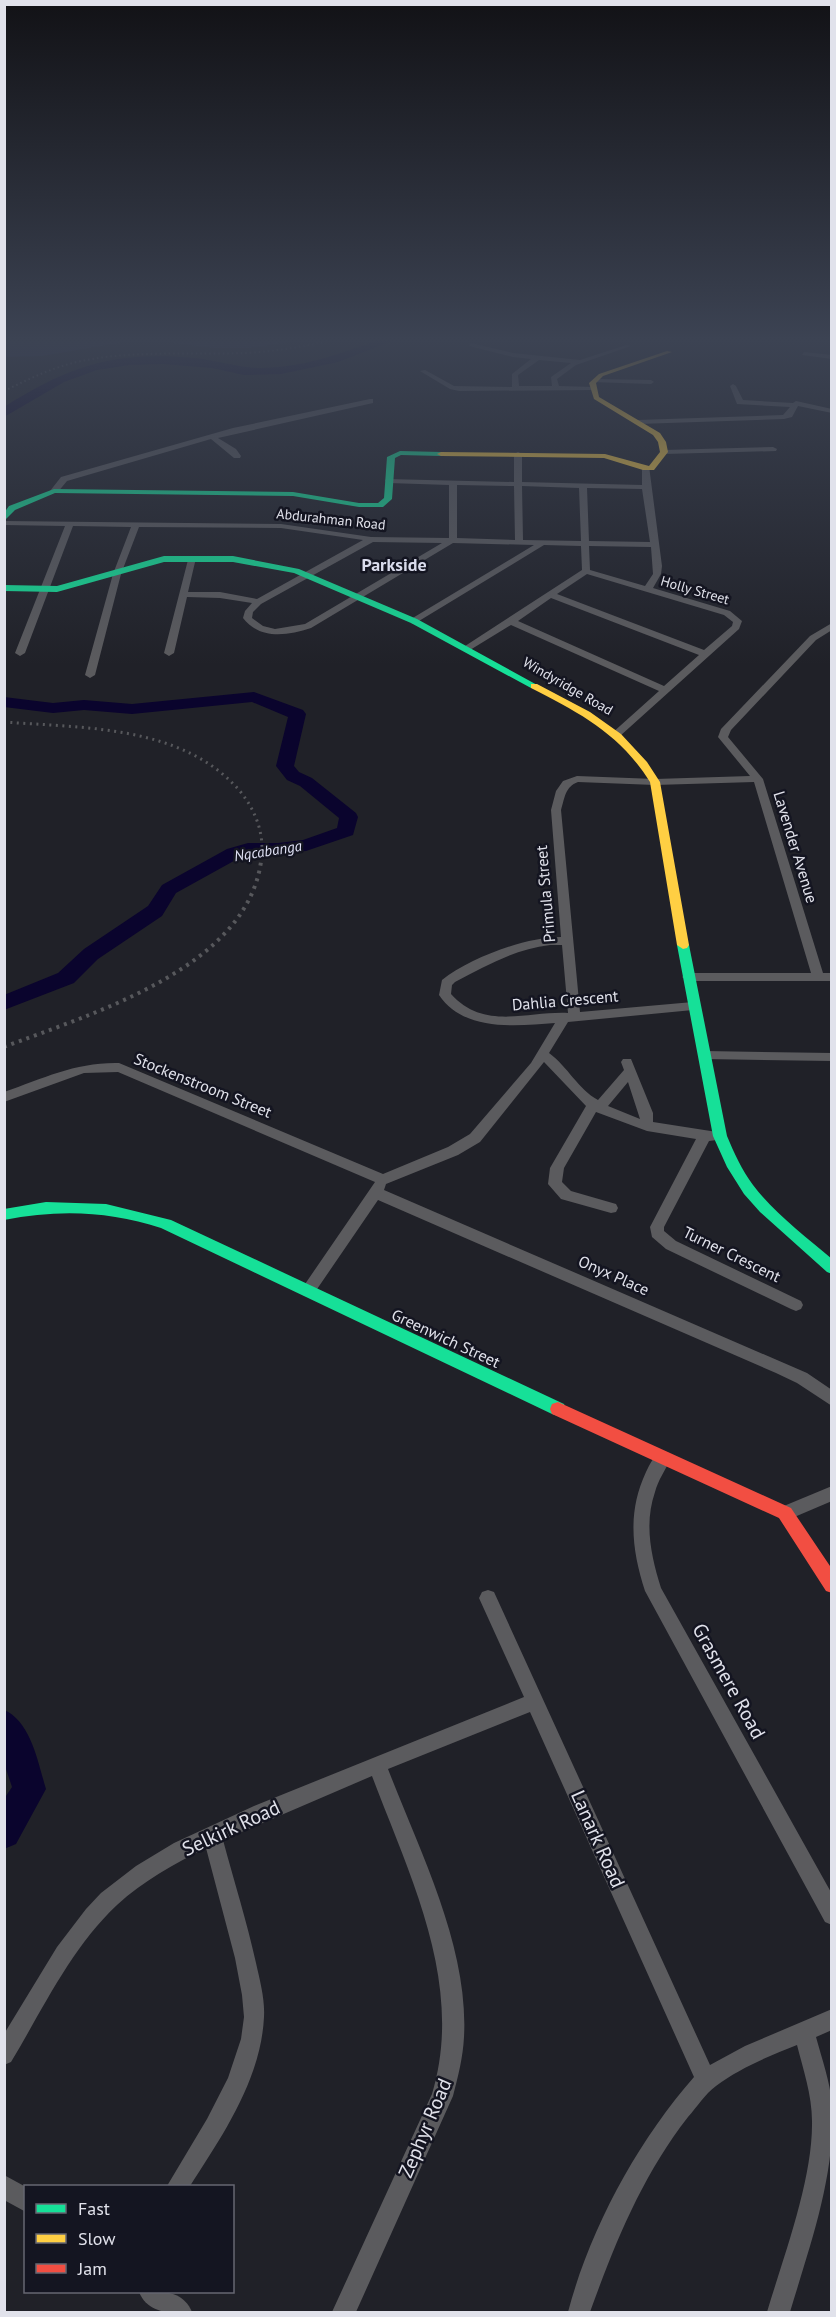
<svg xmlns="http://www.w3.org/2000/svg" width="836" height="2317" viewBox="0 0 836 2317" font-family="'PT Sans',sans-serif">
	<rect width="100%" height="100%" fill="#202128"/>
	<!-- green -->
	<g fill="#2c2e4f">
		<polygon points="4,341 131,341 42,356 5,357"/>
		<polygon points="158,341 296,341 250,348 213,348"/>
	</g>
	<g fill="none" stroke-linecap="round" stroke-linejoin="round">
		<!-- river -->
		<g fill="#0a042d" fill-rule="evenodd">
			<path d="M376 341H392L338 362 281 374 244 375 212 368 163 364 129 365 97 370 64 382 4 417V407C71 365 114 351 194 358 217 360 238 368 261 368 301 368 339 354 376 341Z"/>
			<polygon points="254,692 303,710 306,714 294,766 299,772 312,778 356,813 358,817 353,835 306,851 241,857 176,893 162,916 98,959 74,983 4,1010 4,995 58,973 84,949 148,906 162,885 227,849 248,843 278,843 303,840 337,828 339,818 300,786 287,780 276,766 288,717 252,702 132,714 84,710 53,713 4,707 4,697 53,703 84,700 132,704"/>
			<path d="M4 1710C31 1721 38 1763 46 1789L16 1844 4 1849V1799L12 1787 4 1763Z"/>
		</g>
		<!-- street -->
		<g fill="#5b5b5e" fill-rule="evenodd">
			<path d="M471 343 513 353 580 360 626 345 631 346 576 365 557 379 559 386 594 387 592 390 459 391 450 389 420 371 425 370 454 386 512 387V374L531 359 513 357 469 346ZM539 360 571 363 551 377 552 386H519L518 375Z"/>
			<polygon points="804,352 832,355 832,359 802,355"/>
			<polygon points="594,379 651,380 654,382 651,384 592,382"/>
			<polygon points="733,384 736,386 743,400 793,403 796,401 832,409 832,413 798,406 792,417 784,419 638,424 634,422 638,420 783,415 790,407 737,404 730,386"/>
			<polygon points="370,399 373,399 373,403 218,438 236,449 241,456 240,458 234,458 211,439 67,481 57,493 50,491 61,477 233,428"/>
			<polygon points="773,447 777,449 776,451 664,454 660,452 664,450"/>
			<path d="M518 452 522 454V482L642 485V468L649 466 662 566 661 574 653 588 730 611 742 621 739 629 620 736H612L611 734 659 691 511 625 470 650 462 648 582 570 581 546 544 545 414 624 411 623V619L534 545 453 543 311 628C287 636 260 640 243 618L245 611 252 603 220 598 187 597 174 653 169 656 164 653 189 556 196 558 188 592H220L257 599 363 540 281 528 139 527 121 574 95 675 90 678 85 675 113 574 131 527 73 526 25 653 20 656 15 653 65 526 4 525V521L281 524 371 537 449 538V485L389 483 385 481 386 479 514 482V454ZM457 485 514 486 515 540 457 538ZM522 486 579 488 581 541 523 540ZM587 488 642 489 650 542 589 541ZM373 542 442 543 305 624 275 629 263 626 252 618 253 612 261 604ZM589 546 651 547 653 574 645 586 590 570ZM587 574 724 615 733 622 732 626 704 650 557 594ZM551 598 699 655 664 686 518 621Z"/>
			<path d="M832 623V630L816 640 731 730 728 737 763 779 823 973H832V981H688L682 977 688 973H811L754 782 655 785 578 782C565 787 565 797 561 810L580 1012 693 1002 699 1006 693 1010 568 1022 549 1053C568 1067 578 1089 598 1100L624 1070 621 1062 623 1059H631L653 1113V1122L717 1132 719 1136 717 1140 709 1141 664 1227V1231L676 1241 801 1301 803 1305 801 1309 796 1311 791 1309 666 1249 652 1237 650 1227 696 1139 647 1131 596 1112 564 1168 562 1182 571 1191 616 1204 618 1208 616 1212 611 1213 561 1199 548 1184 550 1168 586 1106 544 1062 480 1142 458 1155 386 1184 384 1190 807 1373 832 1390V1406L797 1383 776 1373 378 1200 313 1295 308 1297 303 1295 301 1291 303 1287 375 1182 118 1072 84 1073 4 1102V1092C44 1078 76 1062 119 1063L383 1174 448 1147 470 1134 531 1063 555 1023C516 1026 464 1032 439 995L442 980C470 958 525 937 561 937L551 810 556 791 563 781 577 776 655 779 750 776 718 737 721 729 810 636ZM550 945H562L568 1013C528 1011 484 1031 451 994L452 985 455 982C486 966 515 949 550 945ZM628 1082 640 1119 608 1106Z"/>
			<polygon points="704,1051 832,1053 832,1061 704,1059 698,1055"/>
			<path d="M663 1451 669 1453 671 1458C666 1469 658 1480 655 1492 644 1524 651 1556 661 1588L832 1894V1925L825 1922 645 1591C632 1550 627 1513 646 1472 650 1464 654 1454 663 1451Z"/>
			<polygon points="832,1486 832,1501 785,1521 779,1518 777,1513 779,1508"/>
			<path d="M488 1590 494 1592 710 2065 745 2046 832 2009V2030L816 2037C822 2059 830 2082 832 2104 836 2175 810 2245 790 2312H767C784 2255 813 2179 812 2121 812 2095 803 2069 797 2045 769 2056 740 2068 716 2086 705 2094 697 2107 688 2117 642 2176 615 2243 590 2312H568C590 2229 637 2142 694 2077L530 1712 388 1769C420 1852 469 1947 464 2037 463 2057 458 2077 453 2096L356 2312H332L432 2094C465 1984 410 1877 372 1776L223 1840C234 1881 247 1922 256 1963 260 1981 265 1999 264 2017 261 2079 223 2135 190 2186H167L207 2119 228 2078 241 2039 244 2017 242 1995 235 1958 206 1848C174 1864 143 1881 117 1905 71 1948 43 2009 11 2062L4 2065V2034L57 1947 86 1909 101 1893 136 1866 174 1843 254 1806 524 1697 479 1598 482 1592Z"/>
			<polygon points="4,2175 26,2187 26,2212 4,2200"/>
			<path d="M139 2292C160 2290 183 2290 192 2312 172 2314 148 2314 139 2292Z"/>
		</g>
		<!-- fast -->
		<g fill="#16e098" fill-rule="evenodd">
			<polygon points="400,451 441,452 445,454 441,456 401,455 395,458 392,499 383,507 359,507 293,496 55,493 15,510 4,521 4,513 9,506 54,489 293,492 359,503 378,503 384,498 387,457"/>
			<polygon points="164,556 233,556 299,569 417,619 539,686 531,688 411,623 294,573 233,562 164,562 57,592 4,591 4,585 57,586"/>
			<path d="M683 941 689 945 727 1136C734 1153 742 1170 753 1185 774 1213 805 1236 832 1259V1274L827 1272 760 1212 744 1194 727 1167 713 1136 677 945Z"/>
			<path d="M46 1202 106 1204 171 1220 564 1404 566 1409 564 1414 558 1416 552 1414 161 1228C109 1211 59 1209 4 1220V1209Z"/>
		</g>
		<!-- slow -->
		<g fill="#ffcf43" fill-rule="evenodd">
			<polygon points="667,351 672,352 603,376 596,383 599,397 660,433 666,442 668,452 654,470 643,470 604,458 441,456 437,454 441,452 605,454 649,466 660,452 658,442 653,435 594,399 589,383 599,374"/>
			<path d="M531 684H537L590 712 621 734 647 762 660 782 689 945 687 948 683 949 677 945 650 782C620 734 580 713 531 688Z"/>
		</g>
		<!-- jam -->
		<polygon fill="#f24e42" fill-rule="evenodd" points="558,1402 791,1508 832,1569 832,1593 826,1591 779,1518 552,1414 550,1409 552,1404"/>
		<!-- rail-far2 -->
		<path stroke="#57585c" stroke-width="2" stroke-dasharray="1.5 3" stroke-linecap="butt" d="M4 391C29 379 53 367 81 361 135 350 192 355 247 353 275 351 302 347 329 341"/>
		<!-- rail-far1 -->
		<path stroke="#57585c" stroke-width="3" stroke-dasharray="2 4.5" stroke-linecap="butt" d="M4 722C83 728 182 725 239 790 254 808 263 829 262 853"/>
		<!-- rail -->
		<path stroke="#57585c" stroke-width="4" stroke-dasharray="3 5" stroke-linecap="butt" d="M4 1047C92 1013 256 967 262 851"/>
	</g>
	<!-- sky -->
	<linearGradient id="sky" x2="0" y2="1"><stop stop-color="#121216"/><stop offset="0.51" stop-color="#3c4353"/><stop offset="1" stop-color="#3c4353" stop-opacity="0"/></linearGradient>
	<rect width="836" height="665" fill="url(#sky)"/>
	<g text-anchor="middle" stroke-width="5" stroke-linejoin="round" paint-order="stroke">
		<!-- far-street labels -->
		<g font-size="14" fill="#e1e2eb" stroke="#141521">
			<text transform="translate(331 519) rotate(6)" y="5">Abdurahman Road</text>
			<text transform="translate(695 590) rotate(16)" y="5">Holly Street</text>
			<text transform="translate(568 686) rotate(30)" y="5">Windyridge Road</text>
		</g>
		<!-- far-water labels -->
		<g font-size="15" font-style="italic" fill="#e0e2f6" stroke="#141521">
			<text transform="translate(268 851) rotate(-9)" y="5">Nqcabanga</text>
		</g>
		<!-- street labels -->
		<g font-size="16" fill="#e1e2eb" stroke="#141521">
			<text transform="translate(796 847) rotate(73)" y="6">Lavender Avenue</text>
			<text transform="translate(545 894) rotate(-95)" y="6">Primula Street</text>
			<text transform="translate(565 1000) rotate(-5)" y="6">Dahlia Crescent</text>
			<text transform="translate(203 1085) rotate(22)" y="6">Stockenstroom Street</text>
			<text transform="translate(732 1254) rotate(26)" y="6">Turner Crescent</text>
			<text transform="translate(614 1275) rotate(24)" y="6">Onyx Place</text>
			<text transform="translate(446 1338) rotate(25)" y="6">Greenwich Street</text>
		</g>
		<!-- far-district labels -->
		<g font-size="18" font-weight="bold" fill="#d9dbec" stroke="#141521">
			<text x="394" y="571">Parkside</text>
		</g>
		<!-- near-street labels -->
		<g font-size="20" fill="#e1e2eb" stroke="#141521">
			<text transform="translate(729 1681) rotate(61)" y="7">Grasmere Road</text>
			<text transform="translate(231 1828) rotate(-25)" y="7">Selkirk Road</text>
			<text transform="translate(598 1839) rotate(66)" y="7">Lanark Road</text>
			<text transform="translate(425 2128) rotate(-67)" y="7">Zephyr Road</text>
		</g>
	</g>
	<!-- border -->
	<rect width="836" height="2317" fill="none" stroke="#e1e2eb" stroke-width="12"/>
	<!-- legend -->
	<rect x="24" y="2185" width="210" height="108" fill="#141521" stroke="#666772" stroke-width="1.5"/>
	<rect x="36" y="2204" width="30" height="9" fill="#16e098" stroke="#666772" stroke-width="1.5"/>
	<text x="78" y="2215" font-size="18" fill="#e1e2eb">Fast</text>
	<rect x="36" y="2234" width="30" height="9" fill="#ffcf43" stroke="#666772" stroke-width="1.5"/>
	<text x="78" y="2245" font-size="18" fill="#e1e2eb">Slow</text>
	<rect x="36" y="2264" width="30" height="9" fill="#f24e42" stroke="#666772" stroke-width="1.5"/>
	<text x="78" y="2275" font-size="18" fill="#e1e2eb">Jam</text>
</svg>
